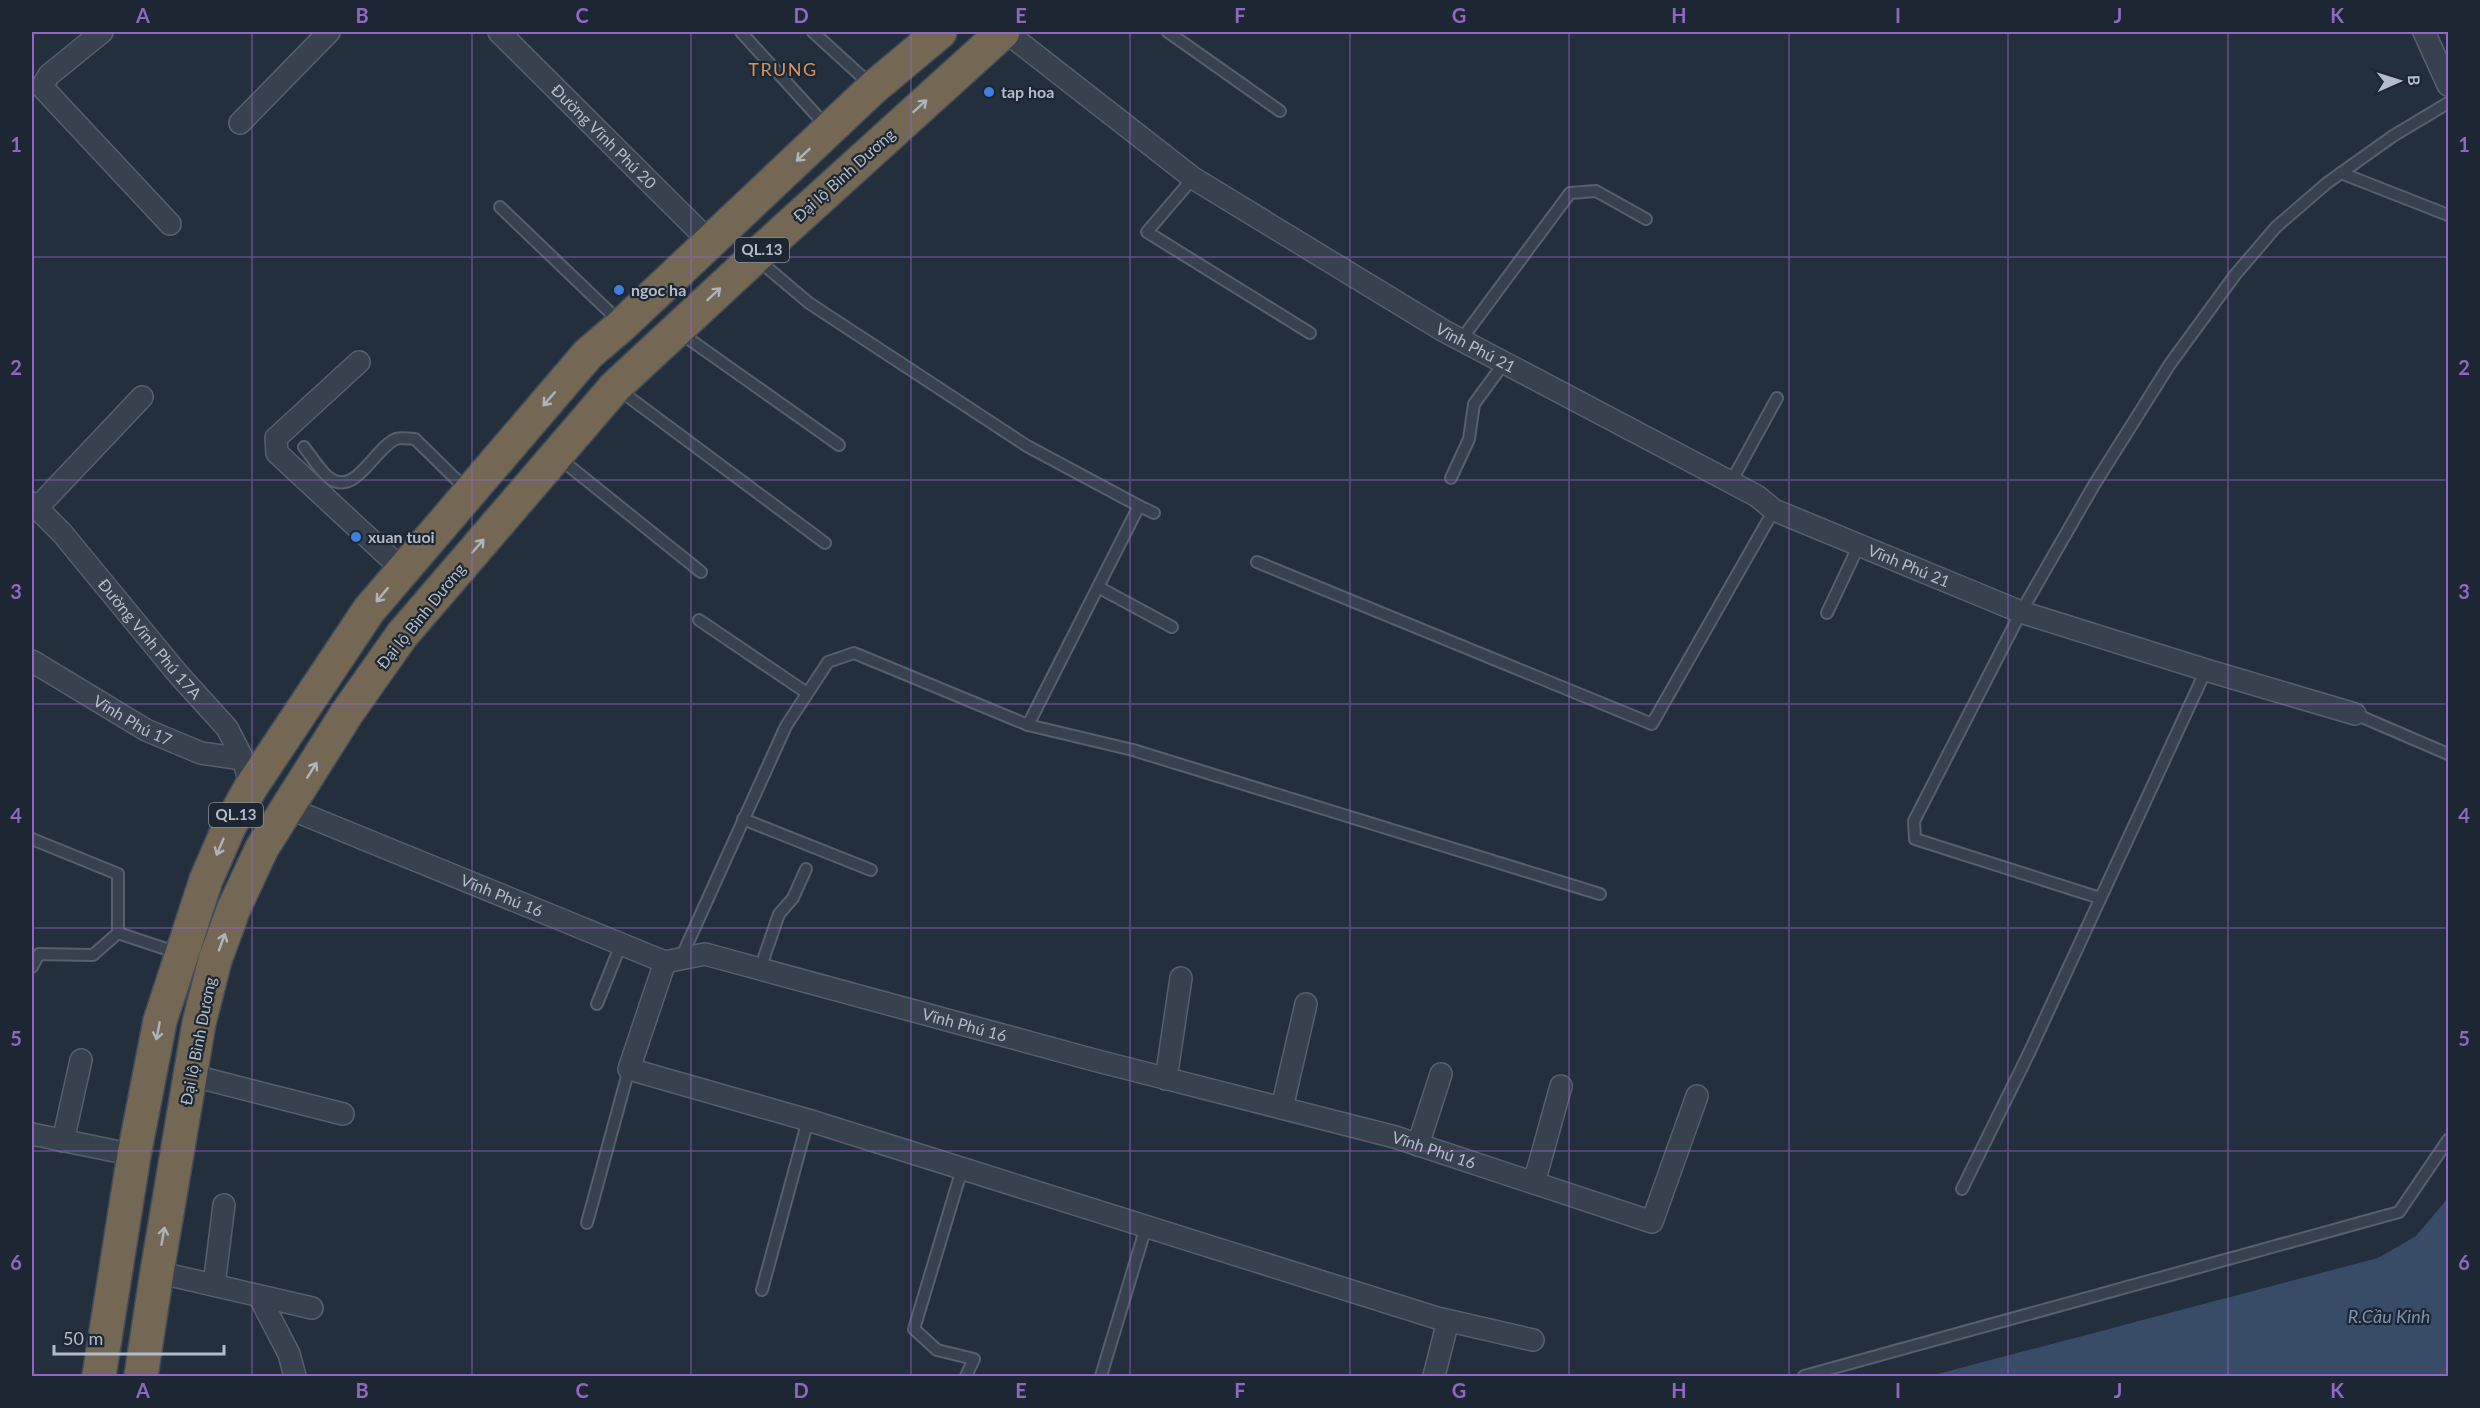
<svg xmlns="http://www.w3.org/2000/svg" width="2480" height="1408" viewBox="0 0 2480 1408" font-family="Lato,sans-serif">
	<rect width="100%" height="100%" fill="#242f3e"/>
	<!-- water -->
	<polygon fill="#394c67" points="2448,1198 2448,1376 1930,1376 2378,1258 2416,1236"/>
	<g fill="none" stroke-linecap="round" stroke-linejoin="round">
		<!-- lane casing -->
		<g stroke="#565f6c" stroke-width="14">
			<g id="lane">
				<polyline points="741,32 827,127"/>
				<polyline points="813,32 871,85"/>
				<polyline points="1168,32 1280,111"/>
				<polyline points="2341,173 2448,215"/>
				<polyline points="1193,178 1147,232 1310,333"/>
				<polyline points="500,207 621,323"/>
				<polyline points="757,259 809,303 1027,446 1139,506 1028,725 1133,750 1600,894"/>
				<polyline points="679,332 839,445"/>
				<polyline points="1461,340 1570,193 1596,191 1646,219"/>
				<polyline points="618,389 825,543"/>
				<path d="M304 447C311 456 319 469 328 477 355 499 374 448 396 439 401 437 409 439 415 439L467 490"/>
				<polyline points="559,458 701,572"/>
				<polyline points="1451,478 1469,439 1474,404 1504,363"/>
				<polyline points="1731,482 1777,398"/>
				<polyline points="1139,506 1154,513"/>
				<polyline points="1257,562 1652,724 1774,510"/>
				<polyline points="1098,587 1172,627"/>
				<polyline points="1827,613 1859,545"/>
				<polyline points="699,620 807,693"/>
				<polyline points="2355,714 2448,754"/>
				<polyline points="743,819 871,870"/>
				<polyline points="32,839 118,874 118,933 178,953"/>
				<polyline points="2100,898 1915,839 1914,821 2021,612 2094,485 2170,364 2235,275 2276,227 2327,183 2393,136 2448,103"/>
				<polyline points="681,958 786,726 828,662 854,653 1028,725"/>
				<polyline points="32,967 39,954 93,955 118,933"/>
				<polyline points="760,969 779,914 793,898 806,869"/>
				<polyline points="597,1004 621,944"/>
				<polyline points="962,1169 914,1329 937,1350 974,1359 966,1376"/>
				<polyline points="1962,1189 2029,1053 2206,670"/>
				<polyline points="587,1223 629,1069"/>
				<polyline points="762,1290 808,1120"/>
				<polyline points="1101,1376 1146,1227"/>
				<polyline points="1804,1376 2399,1212 2448,1140"/>
			</g>
		</g>
		<!-- street casing -->
		<g stroke="#565f6c" stroke-width="24">
			<g id="street">
				<polyline points="102,32 49,75 42,87 170,224"/>
				<path id="s1" d="M499 32 709 241"/>
				<path id="s2" d="M1006 32 1193 178 1444 331 1757 496 1774 510 2021 612 2206 670 2355 714"/>
				<polyline points="2424,32 2448,85"/>
				<polyline points="240,123 329,32"/>
				<polyline points="359,362 276,438 277,453 403,570"/>
				<path id="s3" d="M32 503 62 533 178 674 227 728 243 759 251 787"/>
				<polyline points="37,508 142,397"/>
				<path id="s4" d="M32 661 146 730 201 753 243 759"/>
				<path id="s5" d="M288 808 665 962 705 954 1094 1060 1395 1137 1652 1222 1697 1096"/>
				<polyline points="665,962 629,1069 808,1120 1437,1318 1533,1340"/>
				<polyline points="190,1075 343,1114"/>
				<polyline points="1166,1079 1181,978"/>
				<polyline points="1282,1108 1306,1004"/>
				<polyline points="32,1134 134,1155"/>
				<polyline points="63,1141 81,1060"/>
				<polyline points="1418,1145 1441,1074"/>
				<polyline points="1534,1183 1561,1086"/>
				<polyline points="157,1272 312,1308"/>
				<polyline points="214,1285 224,1205"/>
				<polyline points="259,1296 289,1354 295,1376"/>
				<polyline points="1434,1376 1448,1321"/>
			</g>
		</g>
		<!-- highway casing -->
		<g stroke="#434c59" stroke-width="36">
			<g id="highway">
				<polyline points="99,1376 134,1155 160,1021 206,880 229,827 251,787 369,610 588,354 622,325 873,88 940,32"/>
				<polyline points="141,1376 157,1272 199,1023 215,960 234,908 262,848 347,713 402,635 615,387 755,257 1003,32"/>
			</g>
		</g>
		<!-- lane -->
		<use href="#lane" stroke="#38414e" stroke-width="10"/>
		<!-- street -->
		<use href="#street" stroke="#38414e" stroke-width="21"/>
		<!-- highway -->
		<use href="#highway" stroke="#746855" stroke-width="33"/>
	</g>
	<!-- one-way arrows -->
	<defs><path id="oneway-shaft" d="M-6 0H5M1.5-3L5.5 0L1.5 3" fill="none" stroke-width="1.6" stroke-linecap="round" stroke-linejoin="round" transform="scale(1.5)"/></defs>
	<g stroke="#aeb4bd">
		<use href="#oneway-shaft" transform="translate(920 106) rotate(-42)"/>
		<use href="#oneway-shaft" transform="translate(803 155) rotate(137)"/>
		<use href="#oneway-shaft" transform="translate(714 294) rotate(-43)"/>
		<use href="#oneway-shaft" transform="translate(549 399) rotate(131)"/>
		<use href="#oneway-shaft" transform="translate(478 546) rotate(-49)"/>
		<use href="#oneway-shaft" transform="translate(382 595) rotate(130)"/>
		<use href="#oneway-shaft" transform="translate(312 770) rotate(-58)"/>
		<use href="#oneway-shaft" transform="translate(220 847) rotate(113)"/>
		<use href="#oneway-shaft" transform="translate(222 942) rotate(-70)"/>
		<use href="#oneway-shaft" transform="translate(158 1031) rotate(101)"/>
		<use href="#oneway-shaft" transform="translate(163 1236) rotate(-80)"/>
	</g>
	<!-- grid -->
	<path fill="none" stroke="#9266c3" stroke-width="1.5" stroke-opacity="0.55" d="M252 32V1376M472 32V1376M691 32V1376M911 32V1376M1130 32V1376M1350 32V1376M1569 32V1376M1789 32V1376M2008 32V1376M2228 32V1376M32 257H2448M32 480H2448M32 704H2448M32 928H2448M32 1151H2448"/>
	<!-- markers -->
	<g fill="#3f7fe0" stroke="#1d2633" stroke-width="2">
		<circle cx="989" cy="92" r="6"/>
		<circle cx="619" cy="290" r="6"/>
		<circle cx="356" cy="537" r="6"/>
	</g>
	<g text-anchor="middle" stroke-width="4.5" stroke-linejoin="round" paint-order="stroke">
		<!-- shield labels -->
		<g fill="#1d2633" stroke="#878f9c" stroke-width="1.5">
			<rect x="735" y="238" width="54" height="24" rx="4.5"/>
			<rect x="209" y="803" width="54" height="24" rx="4.5"/>
		</g>
		<g font-size="15" font-weight="bold" fill="#b4bcc9">
			<text x="762" y="255">QL.13</text>
			<text x="236" y="820">QL.13</text>
		</g>
		<!-- poi labels -->
		<g font-size="16" font-weight="bold" fill="#b4bcc9" stroke="#1d2633" text-anchor="start">
			<text x="1001" y="98">tap hoa</text>
			<text x="631" y="296">ngoc ha</text>
			<text x="368" y="543">xuan tuoi</text>
		</g>
		<!-- street labels -->
		<g font-size="16" fill="#b4bcc9" stroke="#1d2633">
			<text dy="6" stroke="none"><textPath href="#s1" startOffset="148">Đường Vĩnh Phú 20</textPath></text>
			<text transform="translate(844 175) rotate(-42)" y="6">Đại lộ Bình Dương</text>
			<text dy="6" stroke="none"><textPath href="#s2" startOffset="567">Vĩnh Phú 21</textPath></text>
			<text dy="6" stroke="none"><textPath href="#s2" startOffset="1053">Vĩnh Phú 21</textPath></text>
			<text transform="translate(421 616) rotate(-51)" y="6">Đại lộ Bình Dương</text>
			<text dy="6" stroke="none"><textPath href="#s3" startOffset="180">Đường Vĩnh Phú 17A</textPath></text>
			<text dy="6" stroke="none"><textPath href="#s4" startOffset="117">Vĩnh Phú 17</textPath></text>
			<text dy="6" stroke="none"><textPath href="#s5" startOffset="231">Vĩnh Phú 16</textPath></text>
			<text dy="6" stroke="none"><textPath href="#s5" startOffset="717">Vĩnh Phú 16</textPath></text>
			<text transform="translate(198 1041) rotate(-79)" y="6">Đại lộ Bình Dương</text>
			<text dy="6" stroke="none"><textPath href="#s5" startOffset="1203">Vĩnh Phú 16</textPath></text>
		</g>
		<!-- neighbourhood labels -->
		<g font-size="18" letter-spacing="1.5" fill="#d59563" stroke="#1d2633">
			<text x="783" y="76">TRUNG</text>
		</g>
		<!-- water labels -->
		<g font-size="18" font-style="italic" fill="#7c92b1" stroke="#1d2633">
			<text x="2389" y="1323">R.Cầu Kinh</text>
		</g>
	</g>
	<!-- border -->
	<rect width="2480" height="1408" fill="none" stroke="#1d2633" stroke-width="66"/>
	<!-- north arrow -->
	<g transform="translate(2399 81) rotate(87)" stroke="#1d2633" stroke-width="4.5" paint-order="stroke">
	<path d="M0-4.5L10 22L0 15L-10 22Z" fill="#b4bcc9"/>
	<text y="-9" font-size="16" font-weight="bold" text-anchor="middle" fill="#b4bcc9">B</text>
	</g>
	<!-- scale -->
	<path d="M54 1345v9h170v-9" fill="none" stroke="#b4bcc9" stroke-width="3"/>
	<text x="63" y="1345" font-size="18" fill="#b4bcc9" stroke="#1d2633" stroke-width="4.5" paint-order="stroke">50 m</text>
	<rect x="33" y="33" width="2414" height="1342" fill="none" stroke="#9266c3" stroke-width="2"/>
	<g font-size="20" text-anchor="middle" font-weight="bold" fill="#9266c3">
		<text x="143" y="23">A</text>
		<text x="362" y="23">B</text>
		<text x="582" y="23">C</text>
		<text x="801" y="23">D</text>
		<text x="1021" y="23">E</text>
		<text x="1240" y="23">F</text>
		<text x="1459" y="23">G</text>
		<text x="1679" y="23">H</text>
		<text x="1898" y="23">I</text>
		<text x="2118" y="23">J</text>
		<text x="2337" y="23">K</text>
		<text x="16" y="152">1</text>
		<text x="2464" y="152">1</text>
		<text x="16" y="375">2</text>
		<text x="2464" y="375">2</text>
		<text x="16" y="599">3</text>
		<text x="2464" y="599">3</text>
		<text x="16" y="823">4</text>
		<text x="2464" y="823">4</text>
		<text x="16" y="1046">5</text>
		<text x="2464" y="1046">5</text>
		<text x="16" y="1270">6</text>
		<text x="2464" y="1270">6</text>
		<text x="143" y="1398">A</text>
		<text x="362" y="1398">B</text>
		<text x="582" y="1398">C</text>
		<text x="801" y="1398">D</text>
		<text x="1021" y="1398">E</text>
		<text x="1240" y="1398">F</text>
		<text x="1459" y="1398">G</text>
		<text x="1679" y="1398">H</text>
		<text x="1898" y="1398">I</text>
		<text x="2118" y="1398">J</text>
		<text x="2337" y="1398">K</text>
	</g>
</svg>
